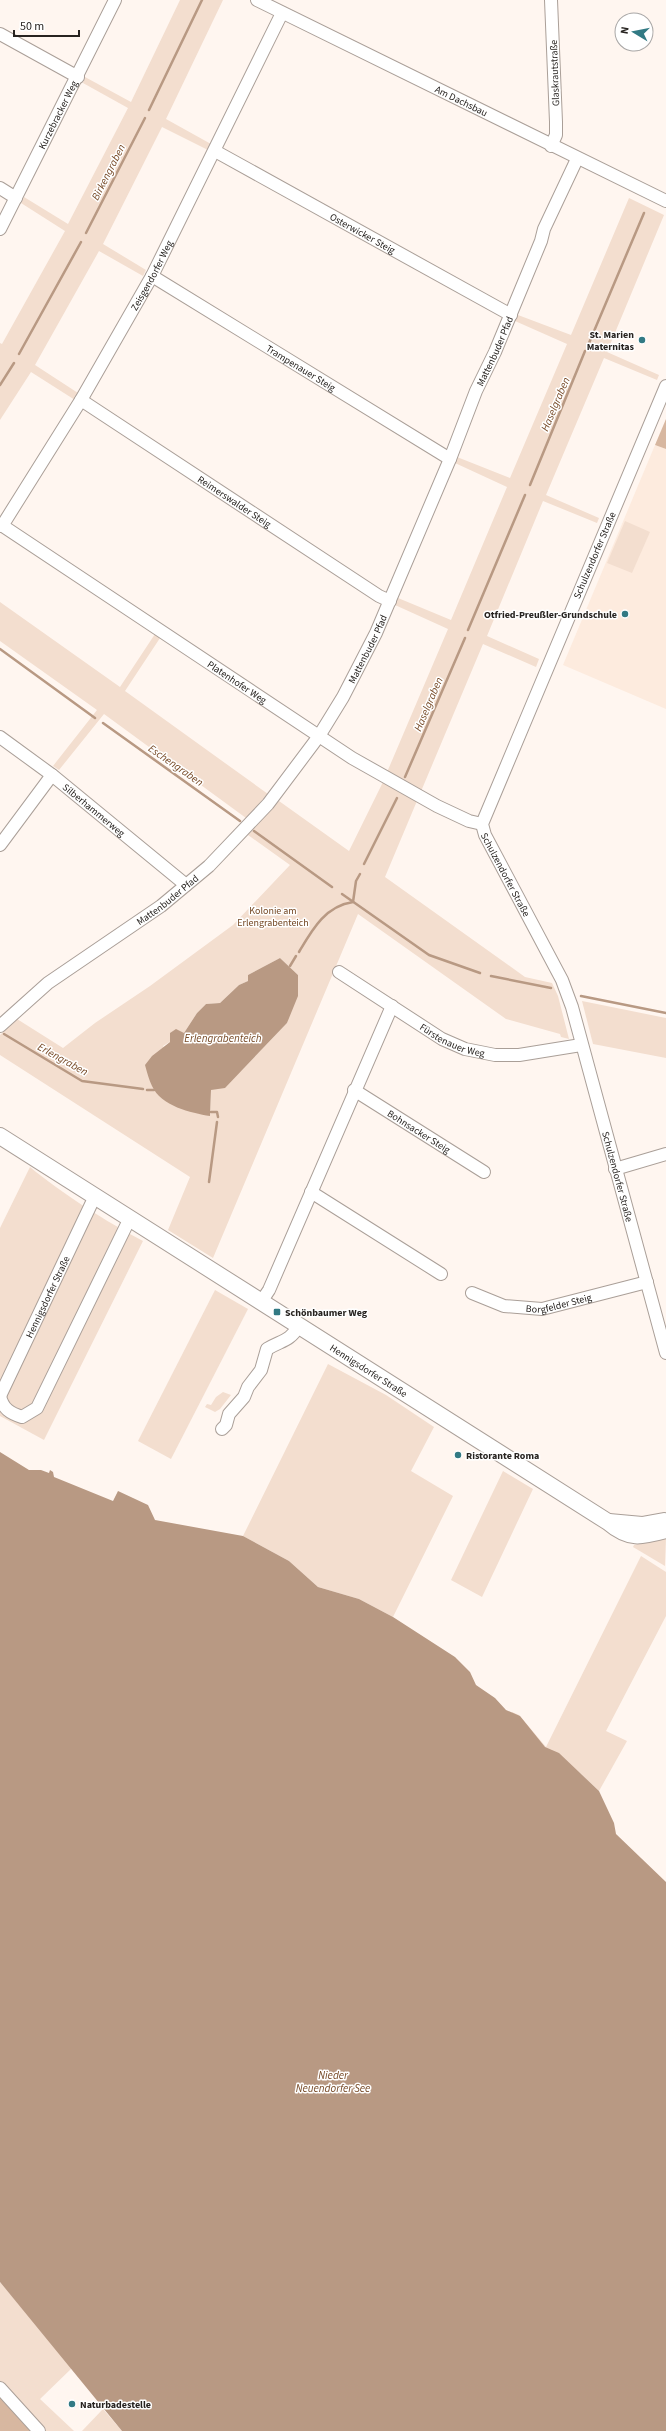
<svg xmlns="http://www.w3.org/2000/svg" width="666" height="2431" viewBox="0 0 666 2431" font-family="'Source Sans 3',sans-serif">
	<rect width="100%" height="100%" fill="#fff6f0"/>
	<!-- built -->
	<polygon fill="#fdebde" points="655,445 666,449 666,709 563,665"/>
	<!-- green -->
	<g fill="#f3decf" fill-rule="evenodd">
		<polygon points="180,0 223,0 166,119 211,144 208,150 162,127 103,244 146,270 143,276 99,251 35,365 78,393 75,400 31,372 0,420 0,343 2,344 65,231 21,203 24,197 68,224 128,108 83,83 85,77 131,102"/>
		<path d="M629 198 664 215 607 352 659 375 657 380 604 358 546 495 599 518 597 523 543 501 487 636 539 659 536 667 483 644 385 877 525 977 552 983 558 996 569 1039 561 1037 560 1034 506 1019 358 914 213 1258 168 1230 190 1177 0 1055V1035L17 1019 63 1048 95 1023 150 986 233 925 290 865 248 835 279 801 349 851 382 784 448 629 395 605 398 598 451 620 507 487 455 463 457 457 510 478 567 344 515 321 518 315 571 335ZM280 958 298 975 287 1023 241 1071 211 1090 210 1116 163 1046 184 1033 197 1013 206 1004 220 1003 239 985 248 981V975Z"/>
		<polygon points="625,521 650,532 632,573 607,563"/>
		<polygon points="0,602 120,687 155,634 160,638 125,691 268,794 246,818 104,714 59,770 53,766 97,710 0,641"/>
		<polygon points="582,1001 666,1018 666,1058 593,1044"/>
		<path d="M30 1167C61 1193 107 1222 143 1241L44 1440 0 1416V1228Z"/>
		<polygon points="215,1290 248,1309 171,1459 138,1441"/>
		<polygon points="328,1364 386,1395 434,1427 411,1471 453,1496 393,1617 359,1599 318,1587 289,1561 243,1536"/>
		<polygon points="223,1392 231,1395 220,1409 215,1412 205,1407 207,1404 211,1405 216,1397"/>
		<polygon points="503,1471 533,1489 482,1597 451,1580"/>
		<polygon points="666,1538 665,1566 633,1547 634,1545"/>
		<polygon points="641,1556 666,1572 666,1616 606,1731 627,1741 599,1791 580,1773 508,1731 512,1712 519,1715 546,1747"/>
		<polygon points="0,2282 72,2368 40,2399 74,2431 35,2431 0,2392"/>
		<polygon points="103,2409 122,2431 82,2431"/>
	</g>
	<!-- forest -->
	<g fill="#d7b7a0">
		<polygon points="666,419 666,449 655,445"/>
		<polygon points="0,2392 35,2431 0,2431"/>
	</g>
	<!-- water -->
	<g fill="#b89983">
		<path d="M280 958 298 975V996L287 1023 225 1088 211 1090 210 1116C191 1113 161 1106 152 1086 149 1080 147 1072 145 1065L152 1056 170 1042V1033L176 1029 184 1033 197 1013 206 1004 220 1003 239 985 248 981V975Z"/>
		<polygon points="0,1452 29,1470 41,1470 49,1473 50,1470 53,1472 54,1477 113,1501 118,1491 148,1505 155,1520 243,1536 289,1561 318,1587 359,1599 393,1617 455,1657 470,1672 476,1685 495,1698 506,1710 520,1716 545,1747 559,1753 599,1791 614,1823 616,1834 666,1882 666,2431 122,2431 0,2282"/>
	</g>
	<g fill="none" stroke-linecap="round" stroke-linejoin="round">
		<!-- stream -->
		<g stroke="#b89983" stroke-width="2.5">
			<polyline points="149,110 202,0"/>
			<polyline points="86,233 145,118"/>
			<polyline points="589,343 644,213"/>
			<polyline points="19,354 81,242"/>
			<polyline points="0,385 14,363"/>
			<polyline points="530,485 585,351"/>
			<polyline points="468,630 525,495"/>
			<polyline points="0,649 95,718"/>
			<polyline points="103,723 240,821"/>
			<polyline points="405,777 465,638"/>
			<polyline points="254,831 332,887"/>
			<polyline points="364,864 397,798"/>
			<polyline points="342,894 429,955 480,973"/>
			<path d="M299 952C312 930 325 906 353 902L356 881 360 874"/>
			<polyline points="290,966 296,956"/>
			<polyline points="491,976 551,988"/>
			<polyline points="581,996 666,1013"/>
			<polyline points="4,1034 82,1081 143,1089"/>
			<polyline points="147,1090 154,1090"/>
			<polyline points="211,1112 217,1112 218,1117"/>
			<polyline points="209,1182 217,1122"/>
		</g>
		<!-- minor casing -->
		<g stroke="#aa9f98" stroke-width="14">
			<g id="minor">
				<path id="s1" d="M257 0 666 201"/>
				<polyline points="0,34 78,77"/>
				<polyline points="551,146 556,135 556,122 551,0"/>
				<path id="s2" d="M215 151 511 315"/>
				<polyline points="0,188 16,198"/>
				<path id="s3" d="M0 229 115 0"/>
				<path id="s4" d="M152 276 450 459"/>
				<path id="s5" d="M666 386 482 824 485 835 562 980 572 1007 666 1353"/>
				<path id="s6" d="M81 400 379 596 390 601"/>
				<path id="s7" d="M0 524 352 758 437 806 469 821 482 824"/>
				<path id="s8" d="M2 526 81 400 152 276 282 13"/>
				<path id="s9" d="M0 737 52 775 186 885"/>
				<polyline points="0,845 52,775"/>
				<path id="s10" d="M339 972 442 1039 465 1049 495 1055H519L581 1045"/>
				<path id="s11" d="M0 1026 48 983 161 906 209 866 268 804 319 736 343 697 376 633 450 459 476 391 495 352 541 241 544 229 577 159"/>
				<path id="s12" d="M354 1090 484 1172"/>
				<polyline points="615,1169 666,1154"/>
				<polyline points="311,1192 441,1274"/>
				<path id="s13" d="M472 1293 504 1306 542 1309 647 1282"/>
				<polyline points="261,1302 269,1290 392,1006"/>
				<path d="M0 1396C3 1409 10 1413 22 1417L37 1408 130 1218"/>
				<path id="s14" d="M0 1396 95 1196"/>
				<path d="M222 1429 226 1425 229 1414 244 1397 248 1387 261 1370 267 1349C282 1340 289 1342 299 1326"/>
				<polyline points="0,2388 39,2431"/>
			</g>
		</g>
		<!-- major casing -->
		<g stroke="#aa9f98" stroke-width="18">
			<g id="major">
				<path id="s15" d="M0 1136 608 1522C629 1540 641 1537 666 1530"/>
				<polyline points="609,1522 642,1525 664,1521"/>
			</g>
		</g>
		<!-- minor -->
		<use href="#minor" stroke="#fff" stroke-width="12"/>
		<!-- major -->
		<use href="#major" stroke="#fff" stroke-width="16"/>
	</g>
	<!-- markers -->
	<g fill="#327a84" stroke="#fff" stroke-width="1.5">
		<circle cx="642" cy="340" r="4"/>
		<circle cx="625" cy="614" r="4"/>
		<rect x="273" y="1308" width="8" height="8" rx="2"/>
		<circle cx="458" cy="1455" r="4"/>
		<circle cx="72" cy="2404" r="4"/>
	</g>
	<g text-anchor="middle" stroke-width="3" stroke-linejoin="round" paint-order="stroke">
		<!-- street labels -->
		<g font-size="10" fill="#272320" stroke="#fff">
			<text transform="translate(554 73) rotate(-92)" y="4">Glaskrautstraße</text>
			<text dy="4" stroke="none"><textPath href="#s1" startOffset="228">Am Dachsbau</textPath></text>
			<text dy="4" stroke="none"><textPath href="#s3" startOffset="128">Kurzebracker Weg</textPath></text>
			<text dy="4" stroke="none"><textPath href="#s2" startOffset="169">Osterwicker Steig</textPath></text>
			<text dy="4" stroke="none"><textPath href="#s8" startOffset="292">Zeisgendorfer Weg</textPath></text>
			<text dy="4" stroke="none"><textPath href="#s11" startOffset="858">Mattenbuder Pfad</textPath></text>
			<text dy="4" stroke="none"><textPath href="#s4" startOffset="175">Trampenauer Steig</textPath></text>
			<text dy="4" stroke="none"><textPath href="#s6" startOffset="184">Reimerswalder Steig</textPath></text>
			<text transform="translate(594 555) rotate(-67)" y="4">Schulzendorfer Straße</text>
			<text dy="4" stroke="none"><textPath href="#s11" startOffset="534">Mattenbuder Pfad</textPath></text>
			<text dy="4" stroke="none"><textPath href="#s7" startOffset="285">Platenhofer Weg</textPath></text>
			<text dy="4" stroke="none"><textPath href="#s9" startOffset="119">Silberhammerweg</textPath></text>
			<text dy="4" stroke="none"><textPath href="#s5" startOffset="531">Schulzendorfer Straße</textPath></text>
			<text dy="4" stroke="none"><textPath href="#s11" startOffset="210">Mattenbuder Pfad</textPath></text>
			<text dy="4" stroke="none"><textPath href="#s10" startOffset="133">Fürstenauer Weg</textPath></text>
			<text dy="4" stroke="none"><textPath href="#s12" startOffset="77">Bohnsacker Steig</textPath></text>
			<text dy="4" stroke="none"><textPath href="#s5" startOffset="855">Schulzendorfer Straße</textPath></text>
			<text dy="4" stroke="none"><textPath href="#s14" startOffset="110">Hennigsdorfer Straße</textPath></text>
			<text dy="4" stroke="none"><textPath href="#s13" startOffset="90">Borgfelder Steig</textPath></text>
			<text dy="4" stroke="none"><textPath href="#s15" startOffset="437">Hennigsdorfer Straße</textPath></text>
		</g>
		<!-- poi labels -->
		<g font-size="10" font-weight="bold" fill="#272320" stroke="#fff" text-anchor="start">
			<text x="634" y="338" text-anchor="end">St. Marien<tspan x="634" dy="12">Maternitas</tspan></text>
			<text x="617" y="618" text-anchor="end">Otfried-Preußler-Grundschule</text>
			<text x="285" y="1316">Schönbaumer Weg</text>
			<text x="466" y="1459">Ristorante Roma</text>
			<text x="80" y="2408">Naturbadestelle</text>
		</g>
		<!-- park labels -->
		<g font-size="10" fill="#734723" stroke="#fff">
			<text x="273" y="914">Kolonie am<tspan x="273" dy="12">Erlengrabenteich</tspan></text>
		</g>
		<!-- water labels -->
		<g font-size="11" font-style="italic" fill="#774a27" stroke="#fff">
			<text transform="translate(108 172) rotate(-63)" y="4">Birkengraben</text>
			<text transform="translate(555 404) rotate(-67)" y="4">Haselgraben</text>
			<text transform="translate(428 704) rotate(-67)" y="4">Haselgraben</text>
			<text transform="translate(176 765) rotate(35)" y="4">Eschengraben</text>
			<text x="223" y="1042">Erlengrabenteich</text>
			<text transform="translate(63 1059) rotate(29)" y="4">Erlengraben</text>
			<text x="333" y="2079">Nieder<tspan x="333" dy="13">Neuendorfer See</tspan></text>
		</g>
	</g>
	<!-- north arrow -->
	<g transform="translate(634 32) rotate(280)"><circle r="19" fill="#ffffff" stroke="#a9a7a6"/>
	<path d="M0-3L7 15L0 10L-7 15Z" fill="#327a84"/>
	<text y="-6" font-size="11" font-weight="bold" text-anchor="middle" fill="#272320">N</text>
	</g>
	<!-- scale -->
	<path d="M14 30v6h65v-6" fill="none" stroke="#272320" stroke-width="2"/>
	<text x="20" y="30" font-size="12" fill="#272320" stroke="#ffffff" stroke-width="3" paint-order="stroke">50 m</text>
</svg>
